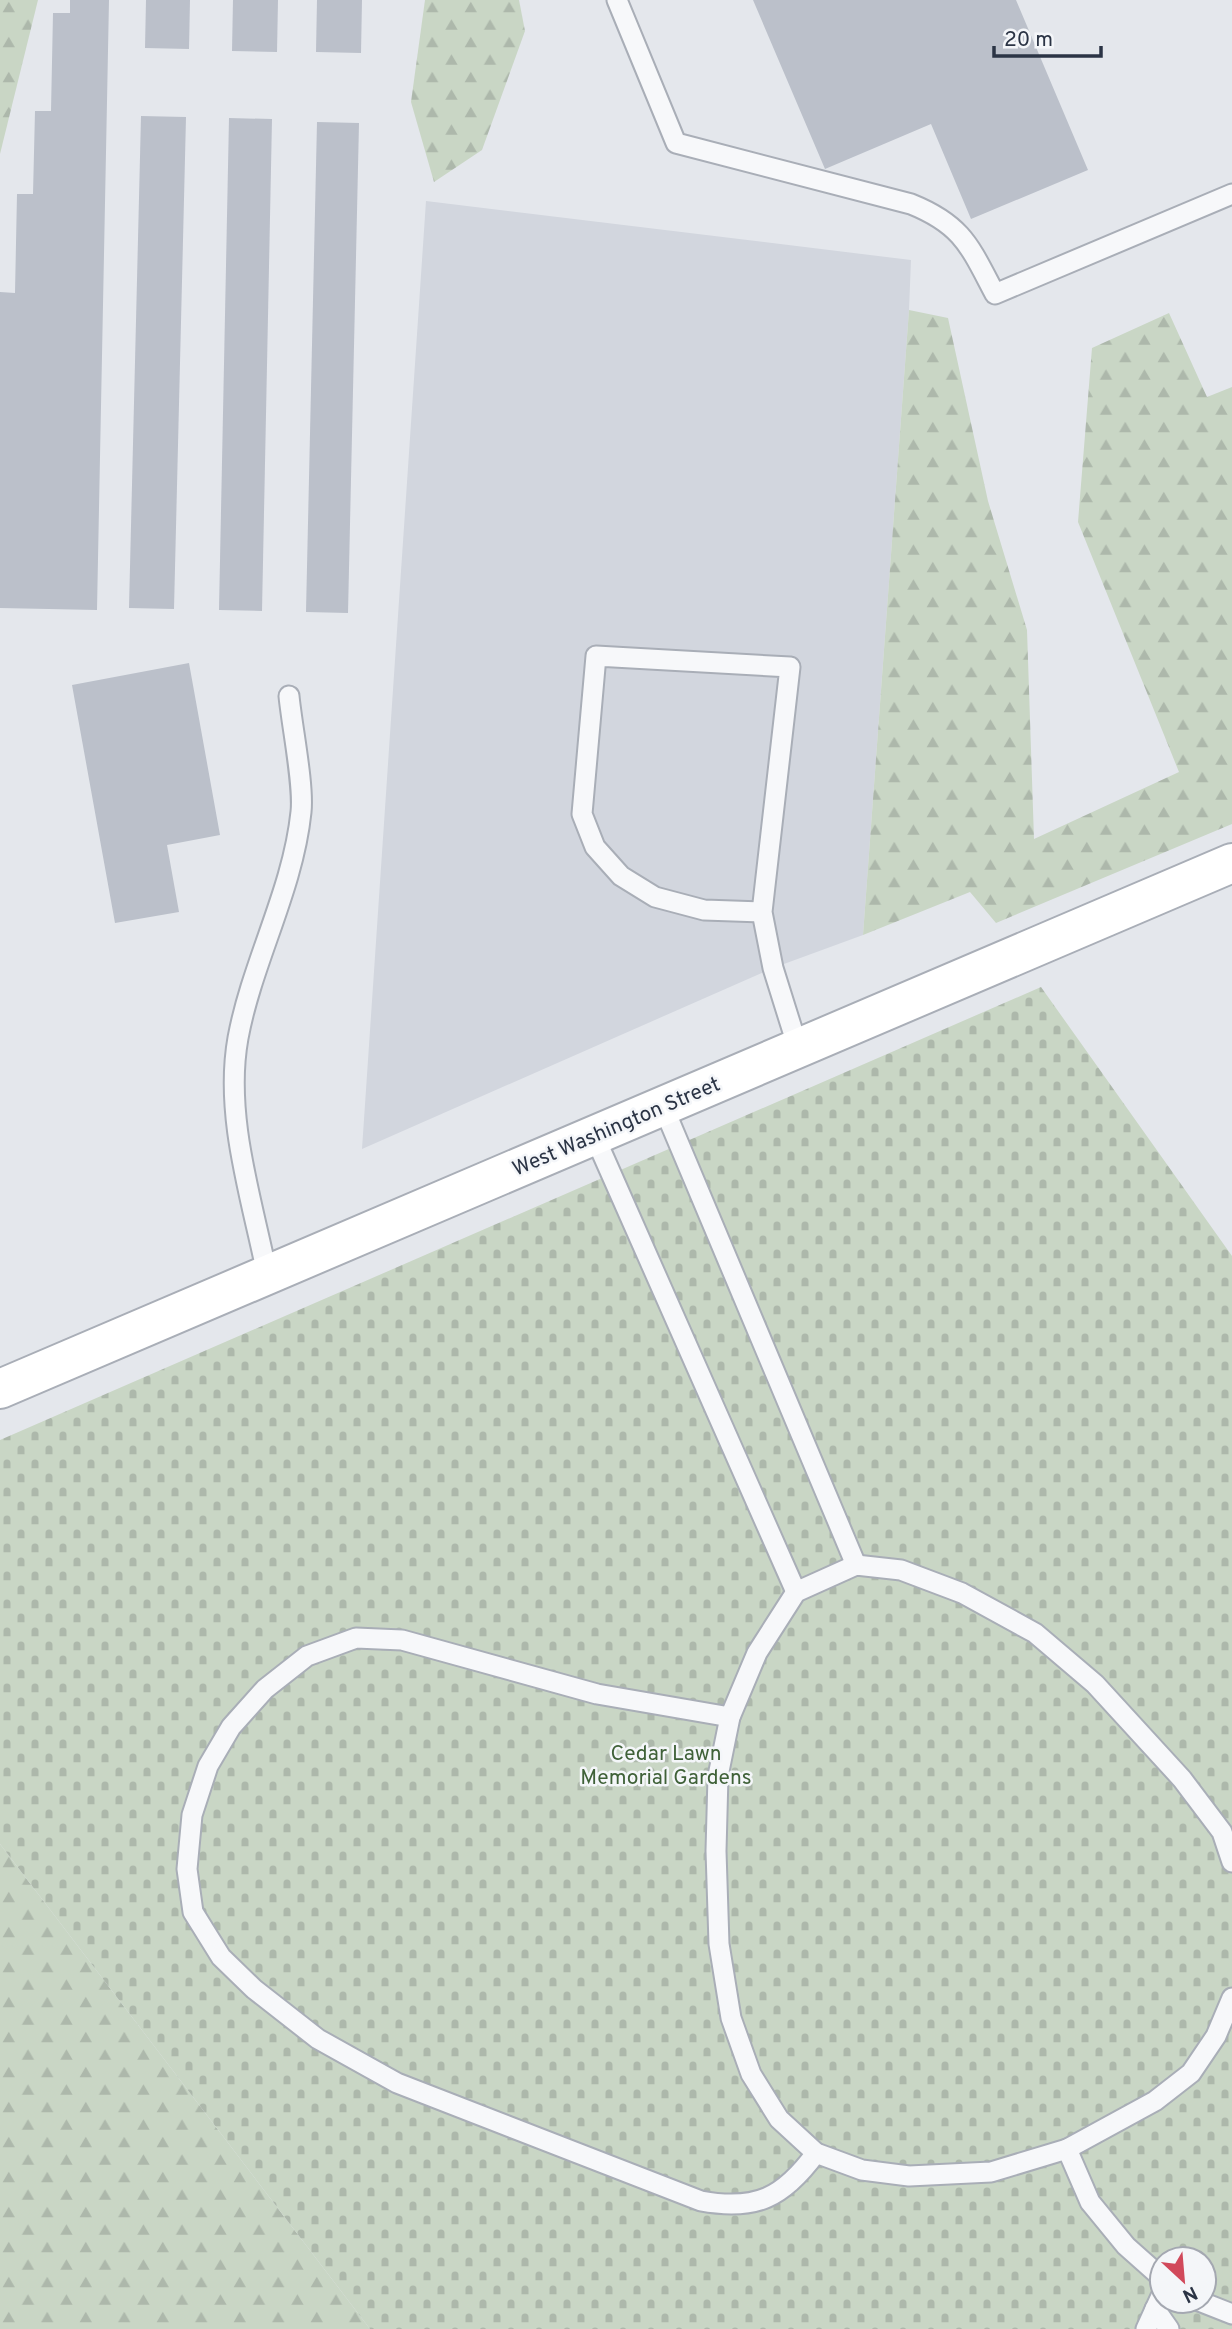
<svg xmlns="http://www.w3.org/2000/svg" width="1232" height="2329" viewBox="0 0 1232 2329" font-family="Overpass,sans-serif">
	<defs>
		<pattern id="forest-firs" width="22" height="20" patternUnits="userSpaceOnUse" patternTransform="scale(1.75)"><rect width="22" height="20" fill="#c9d6c5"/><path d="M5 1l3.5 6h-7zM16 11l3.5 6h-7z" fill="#adb8ab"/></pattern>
		<pattern id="cemetery-stones" width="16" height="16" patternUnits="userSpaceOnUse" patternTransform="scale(1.75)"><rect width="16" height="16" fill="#c9d6c5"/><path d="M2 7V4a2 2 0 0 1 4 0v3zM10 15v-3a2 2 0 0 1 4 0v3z" fill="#adb8ab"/></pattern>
	</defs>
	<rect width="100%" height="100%" fill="#e4e7ec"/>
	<!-- built -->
	<polygon fill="#d2d6de" points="426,201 911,260 909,310 863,935 773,968 362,1149"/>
	<!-- forest -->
	<g fill="url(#forest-firs)">
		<polygon points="0,0 38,0 0,154"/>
		<polygon points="425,0 519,0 525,31 482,150 434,182 411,102"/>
		<polygon points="909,310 948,318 988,501 1027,630 1034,839 1179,772 1078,522 1092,348 1169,313 1207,397 1232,387 1232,824 996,923 970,892 863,935"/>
		<polygon points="0,1844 370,2329 0,2329"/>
	</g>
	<!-- cemetery -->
	<path fill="url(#cemetery-stones)" fill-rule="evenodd" d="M1041 987 1232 1256V2329H370L0 1844V1440ZM1162 2259H1204V2301H1162Z"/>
	<!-- building -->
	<g fill="#bbc0ca">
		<polygon points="70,0 109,0 97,610 0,608 0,292 15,293 17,194 33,194 35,111 51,111 53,13 70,13"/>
		<polygon points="146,0 190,0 189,49 145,48"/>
		<polygon points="233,0 278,0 277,52 232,51"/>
		<polygon points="317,0 362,0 361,53 316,52"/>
		<polygon points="753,0 1016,0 1088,170 971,219 931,124 825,169"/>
		<polygon points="141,116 186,117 174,609 129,608"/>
		<polygon points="229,118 272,119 262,611 219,610"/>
		<polygon points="317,122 359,123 348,613 306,612"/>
		<polygon points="189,663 220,835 167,845 179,912 115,923 72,685"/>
	</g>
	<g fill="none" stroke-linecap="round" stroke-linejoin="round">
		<!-- service casing -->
		<g stroke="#a9aeb7" stroke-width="23">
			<g id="service">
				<path d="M617 0 676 143 911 204C963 225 970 247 995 294L1232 194"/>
				<polyline points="762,912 790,667 596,656 582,814 595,847 621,876 655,897 704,910 762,912 773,968 798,1048"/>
				<polyline points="663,1106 856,1565"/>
				<polyline points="594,1135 796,1592"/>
				<path d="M267 1274C252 1199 224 1116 238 1038 252 962 293 890 301 812 304 785 292 727 289 696"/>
				<path d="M730 1717 597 1694 402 1640 356 1638 307 1656 265 1689 231 1727 208 1766 192 1815 187 1869 193 1912 221 1957 254 1989 318 2039 397 2083 701 2201C756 2211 783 2198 816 2153"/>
				<polyline points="1232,1862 1222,1832 1182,1779 1095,1684 1035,1633 962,1593 901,1570 856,1565 796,1592 757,1653 730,1717 718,1776 716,1851 719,1944 731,2018 751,2074 779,2119 816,2153 862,2170 909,2176 991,2172 1067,2149 1155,2101 1191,2073 1216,2036 1232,1998"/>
				<polyline points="1067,2149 1090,2202 1126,2246 1162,2278"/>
				<polyline points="1199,2301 1232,2314"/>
				<polyline points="1155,2309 1169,2329"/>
				<polyline points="1146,2329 1162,2294"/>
			</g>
		</g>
		<!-- secondary casing -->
		<g stroke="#a9aeb7" stroke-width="42">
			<polyline id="secondary" points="0,1389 1232,863"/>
		</g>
		<!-- service -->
		<use href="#service" stroke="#f7f8fa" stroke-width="19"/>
		<!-- secondary -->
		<use href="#secondary" stroke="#fff" stroke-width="38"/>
	</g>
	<g text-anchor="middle" stroke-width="5" stroke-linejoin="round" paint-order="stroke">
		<!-- street labels -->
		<g font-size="21" fill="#2b3445" stroke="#f4f6f9">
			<text transform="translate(616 1126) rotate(-23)" y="7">West Washington Street</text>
		</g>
		<!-- park labels -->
		<g font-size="21" fill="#3f6138" stroke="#f4f6f9">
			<text x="666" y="1760">Cedar Lawn<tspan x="666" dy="24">Memorial Gardens</tspan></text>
		</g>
	</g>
	<!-- north arrow -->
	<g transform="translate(1183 2280) rotate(154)"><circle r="33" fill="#f4f6f9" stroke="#a4a8b1" stroke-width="2"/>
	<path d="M0-5L12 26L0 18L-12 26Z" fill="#d1495b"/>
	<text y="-10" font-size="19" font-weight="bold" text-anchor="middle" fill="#2b3445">N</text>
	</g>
	<!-- scale -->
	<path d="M994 46v10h107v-10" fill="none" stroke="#2b3445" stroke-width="3.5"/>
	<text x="1004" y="46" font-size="21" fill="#2b3445" stroke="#f4f6f9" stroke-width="5" paint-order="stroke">20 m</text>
</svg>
